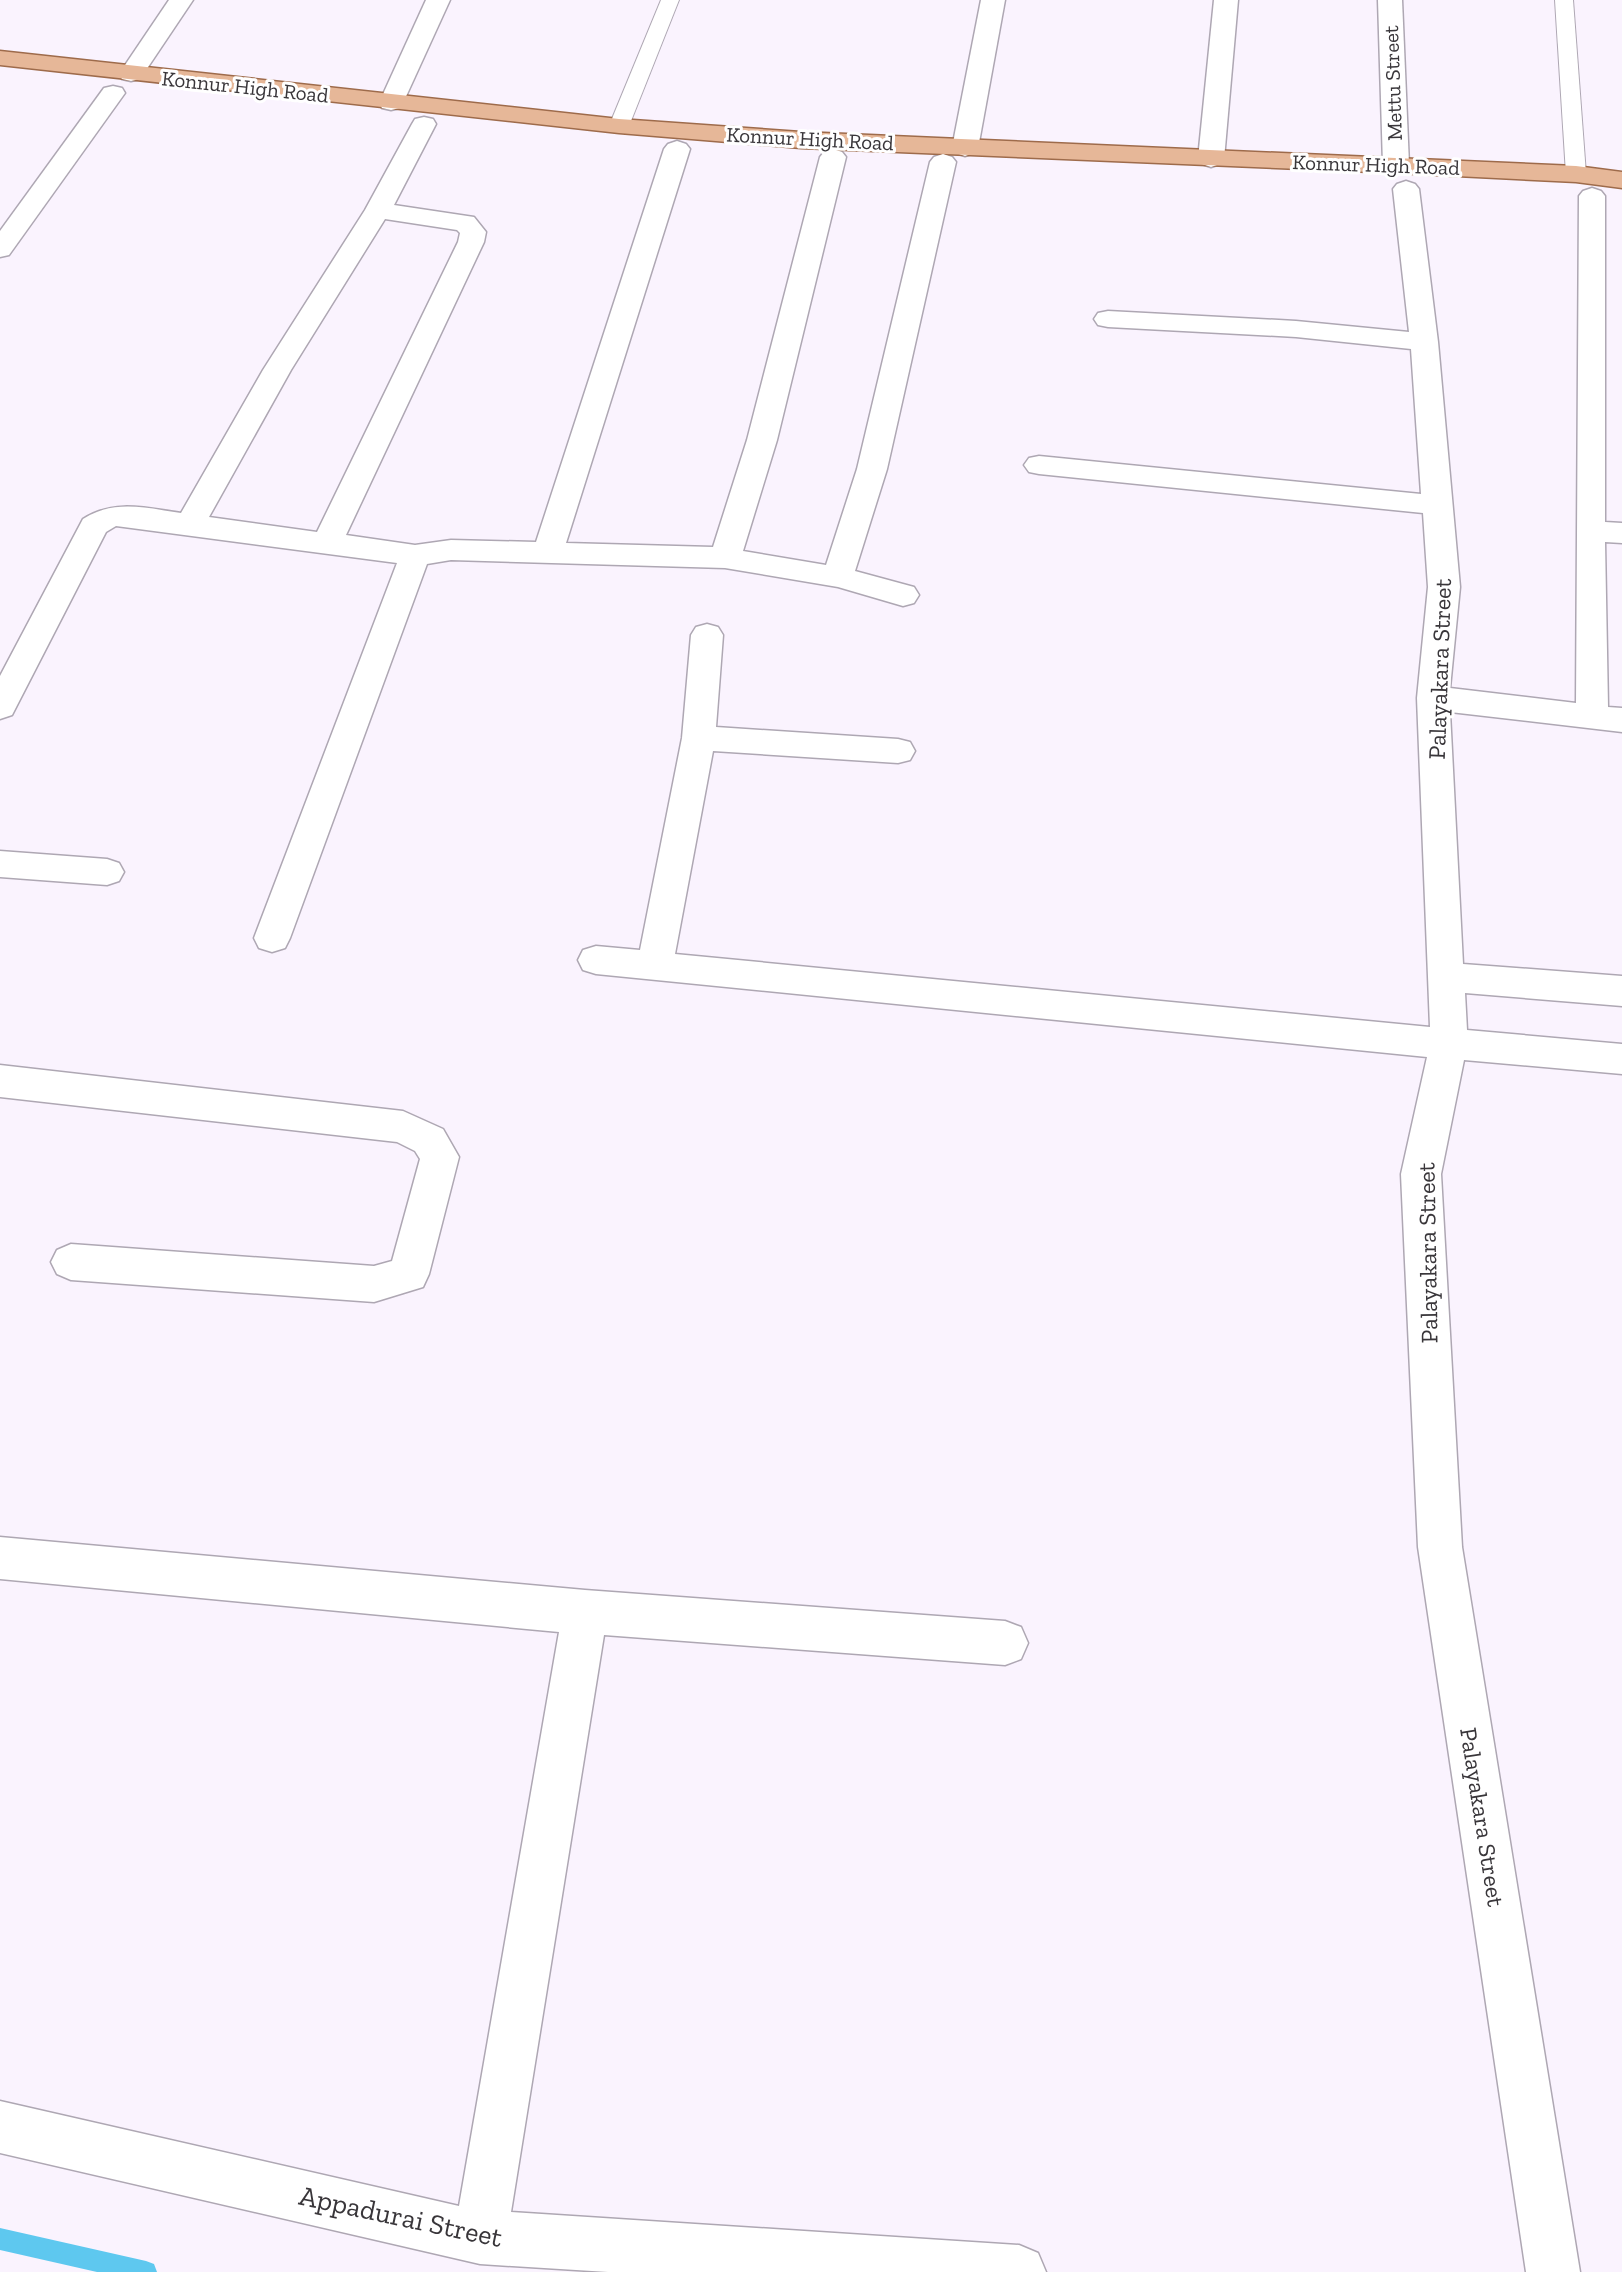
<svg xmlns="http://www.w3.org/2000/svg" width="1622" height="2272" viewBox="0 0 1622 2272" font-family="'Zilla Slab',serif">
	<rect width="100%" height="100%" fill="#faf3fe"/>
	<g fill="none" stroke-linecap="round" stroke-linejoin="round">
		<!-- stream -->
		<polygon fill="#5ec8ef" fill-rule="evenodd" points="0,2228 146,2261 154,2264 157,2272 97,2272 0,2250"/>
		<!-- service casing -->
		<g stroke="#aea7b3" stroke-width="2">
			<g id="service">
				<polygon points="661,0 679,0 629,126 626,130 612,130 609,126"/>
				<polygon points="1555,0 1573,0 1586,174 1583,178 1569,178 1566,174"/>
			</g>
		</g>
		<!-- minor casing -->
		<g stroke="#aea7b3" stroke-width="3">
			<g id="minor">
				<polygon points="169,0 193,0 140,79 131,81 122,79 119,74"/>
				<polygon points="426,0 450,0 403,103 400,108 391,110 382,108 379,103"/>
				<polygon points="981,0 1005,0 978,148 974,153 965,156 956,153 952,148"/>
				<polygon points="1214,0 1238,0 1224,159 1220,164 1211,167 1202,164 1198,159"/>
				<polygon points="1378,0 1402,0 1409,165 1405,170 1396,173 1387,170 1383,165"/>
				<polygon points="113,86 122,88 125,93 9,255 0,257 0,231 104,88"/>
				<path d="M424 117 433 119 436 124 394 205 474 217 486 232 484 242 346 535 415 545 451 540 536 542 664 149 668 144 677 141 686 144 690 149 566 543 713 547 747 440 820 157 824 152 833 149 842 152 846 157 777 440 743 551 826 565 857 469 930 162 934 157 943 154 952 157 956 162 887 469 855 571 914 587 919 595 914 603 903 606 838 587 725 568 451 560 427 564 290 938 285 948 272 952 259 948 254 938 397 563 116 526 106 532 12 715 0 719V676L83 519C114 499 146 508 181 513L263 370 365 210 412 124 415 119ZM385 219 457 230 460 233 458 242 317 532 209 517 291 370Z"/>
				<polygon points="1406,181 1415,184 1419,189 1438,342 1460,587 1450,688 1576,703 1579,196 1583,191 1592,188 1601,191 1605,196 1605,522 1622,523 1622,543 1605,542 1608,707 1622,708 1622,732 1450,712 1463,964 1622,976 1622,1006 1465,993 1467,1030 1622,1044 1622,1074 1464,1060 1441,1174 1462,1547 1580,2272 1526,2272 1418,1547 1401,1174 1427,1057 596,974 583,970 578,960 583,950 596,946 640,950 682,738 691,635 696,627 707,624 718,627 723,635 716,727 898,739 910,742 915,751 910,760 898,763 713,751 675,954 1430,1027 1417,698 1428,587 1423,513 1039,474 1029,472 1024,465 1029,458 1039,456 1421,494 1411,349 1296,337 1108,327 1098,325 1094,319 1098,313 1108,311 1296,321 1409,332 1393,189 1397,184"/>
				<polygon points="0,851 107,859 119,863 124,872 119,881 107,885 0,877"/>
				<polygon points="0,1065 403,1111 443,1129 459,1157 429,1274 423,1287 374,1302 71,1280 57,1274 51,1262 57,1250 71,1244 374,1266 392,1261 420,1159 415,1151 397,1142 0,1097"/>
				<polygon points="0,1537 585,1590 1005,1621 1021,1627 1028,1643 1021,1659 1005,1665 604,1635 511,2212 1019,2245 1038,2253 1046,2272 608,2272 480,2264 0,2153 0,2101 459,2206 559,1632 0,1579"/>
			</g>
		</g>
		<!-- primary casing -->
		<g stroke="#9e6b4b" stroke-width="3">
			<polygon id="primary" points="0,51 619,119 801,132 1576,166 1622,172 1622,188 1576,182 1396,173 801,148 619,133 0,65"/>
		</g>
		<!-- service -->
		<use href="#service" fill="#fff" fill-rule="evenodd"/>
		<!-- minor -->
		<use href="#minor" fill="#fff" fill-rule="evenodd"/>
		<!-- primary -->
		<use href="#primary" fill="#e6b798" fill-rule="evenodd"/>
	</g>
	<g text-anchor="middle" stroke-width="6" stroke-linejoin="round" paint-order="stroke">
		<!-- far-street labels -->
		<g font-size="21" fill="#39363a" stroke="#fff">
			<text transform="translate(1393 83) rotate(-92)" y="7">Mettu Street</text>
			<text transform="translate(245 87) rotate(6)" y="7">Konnur High Road</text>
			<text transform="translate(810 139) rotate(3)" y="7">Konnur High Road</text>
			<text transform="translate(1376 165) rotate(2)" y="7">Konnur High Road</text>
		</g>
		<!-- street labels -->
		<g font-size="24" fill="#39363a" stroke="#fff">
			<text transform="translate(1440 669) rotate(-88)" y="8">Palayakara Street</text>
			<text transform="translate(1428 1253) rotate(-91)" y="8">Palayakara Street</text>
			<text transform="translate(1482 1817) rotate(81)" y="8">Palayakara Street</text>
		</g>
		<!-- near-street labels -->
		<g font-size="28" fill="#39363a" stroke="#fff">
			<text transform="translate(401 2216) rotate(12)" y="10">Appadurai Street</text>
		</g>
	</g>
</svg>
